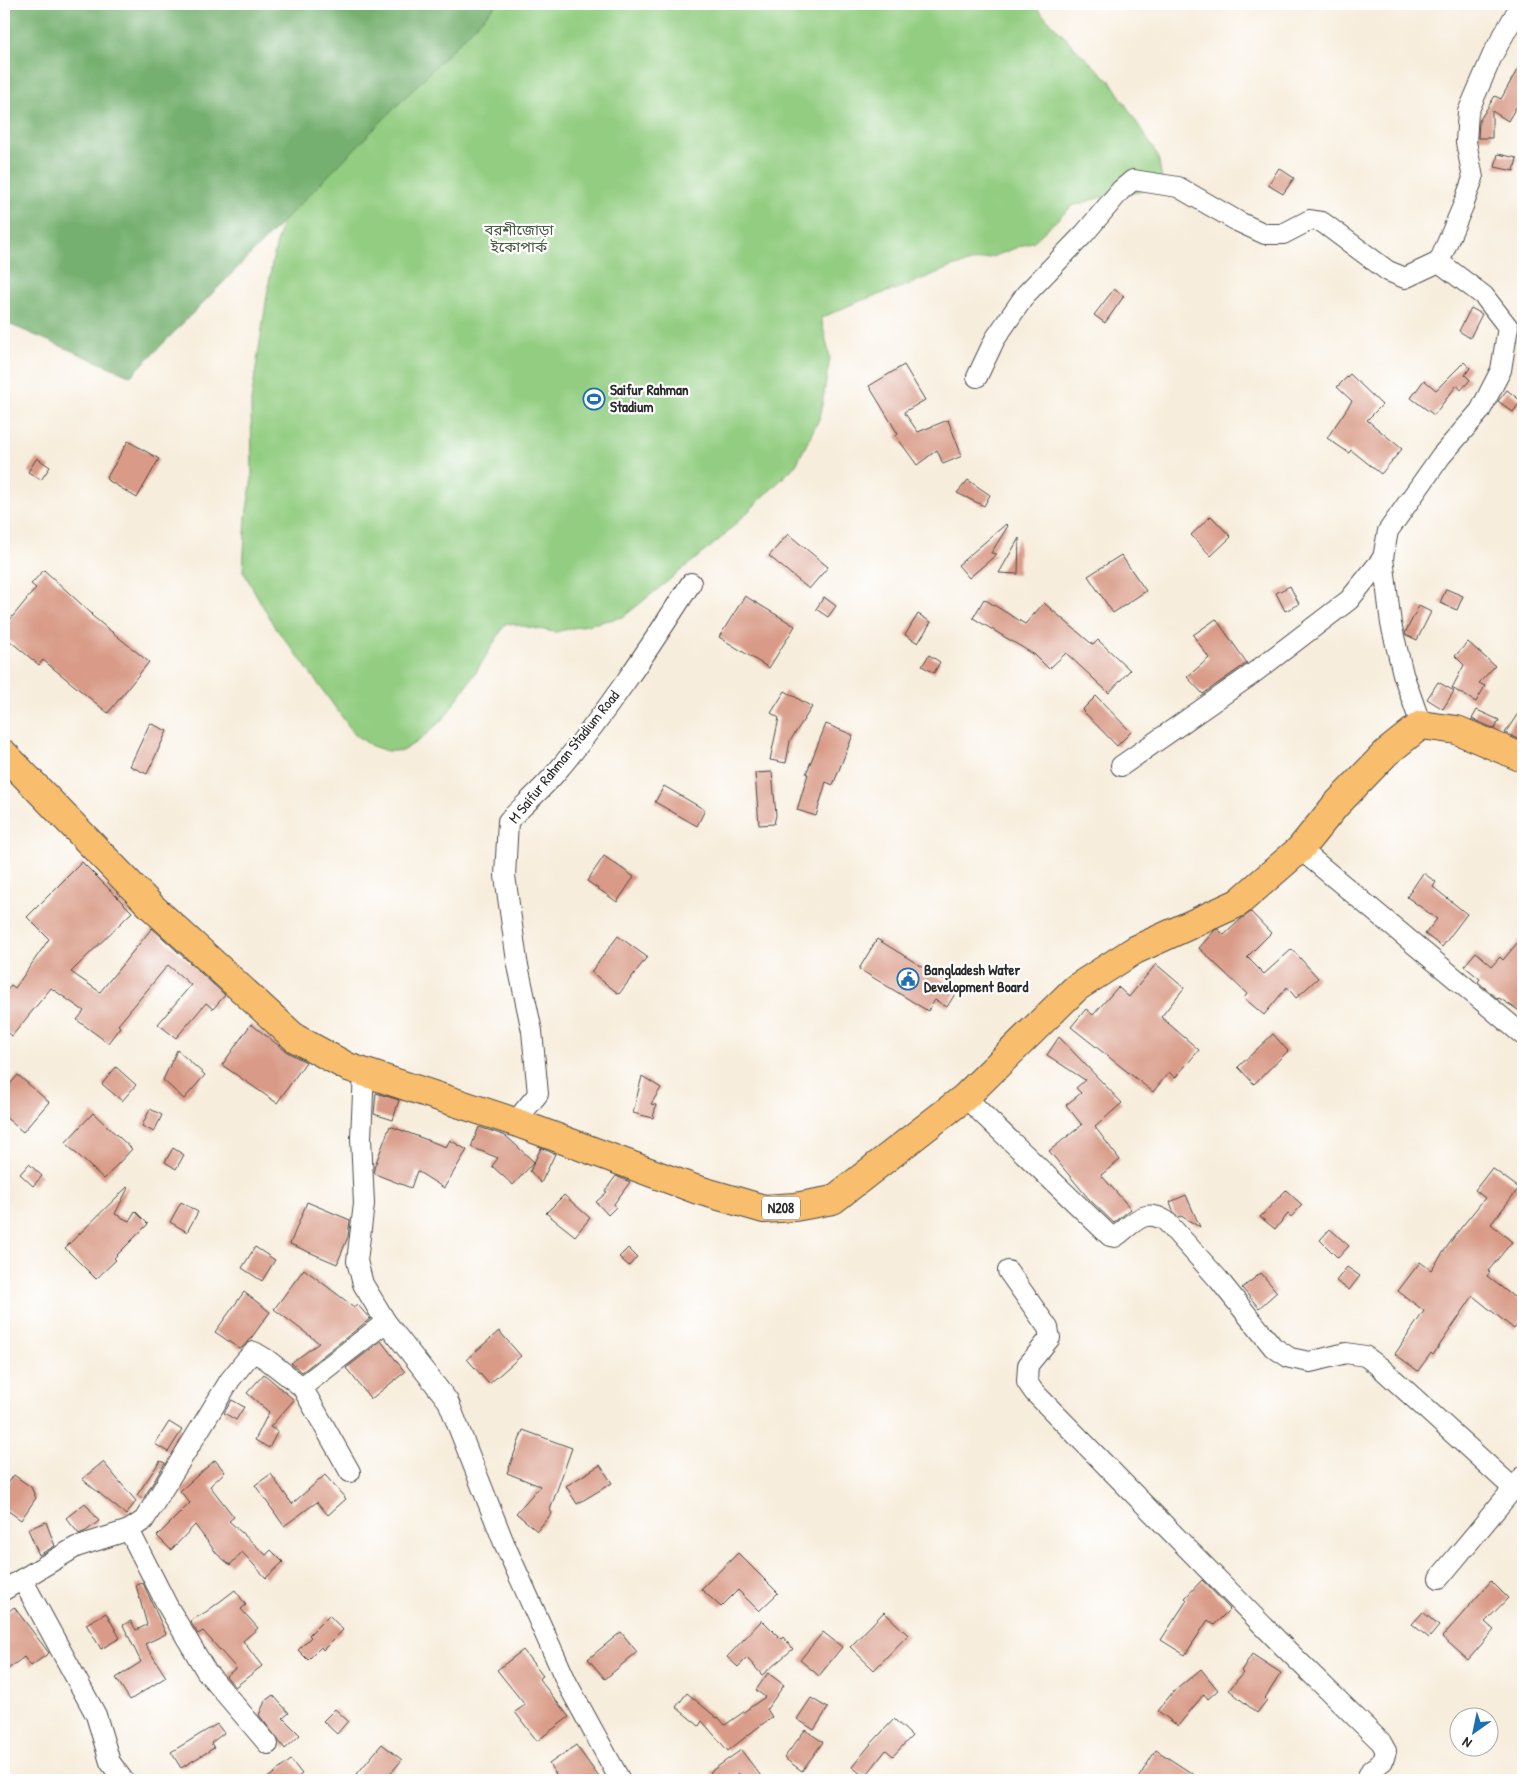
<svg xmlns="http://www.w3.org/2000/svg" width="1527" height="1784" viewBox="0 0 1527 1784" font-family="'Patrick Hand','Noto Sans Bengali',sans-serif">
	<rect width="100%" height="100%" fill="#fff"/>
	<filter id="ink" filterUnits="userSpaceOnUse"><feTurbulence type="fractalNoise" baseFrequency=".02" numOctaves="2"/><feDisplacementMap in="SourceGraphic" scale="10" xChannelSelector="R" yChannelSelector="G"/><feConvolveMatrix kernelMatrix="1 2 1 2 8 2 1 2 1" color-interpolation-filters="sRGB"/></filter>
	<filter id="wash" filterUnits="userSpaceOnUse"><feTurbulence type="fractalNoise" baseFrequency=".0096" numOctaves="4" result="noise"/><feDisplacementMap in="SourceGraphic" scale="20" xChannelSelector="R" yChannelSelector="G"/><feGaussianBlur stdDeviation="1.12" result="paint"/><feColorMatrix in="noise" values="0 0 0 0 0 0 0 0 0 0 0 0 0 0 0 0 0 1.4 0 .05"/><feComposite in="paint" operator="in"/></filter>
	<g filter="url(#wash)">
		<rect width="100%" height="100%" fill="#f7eddc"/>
		<!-- green -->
		<polygon fill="#93cd81" stroke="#5f7c56" points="4,4 1033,4 1078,51 1111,82 1158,156 1162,180 1139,192 1105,196 1072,206 1034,241 992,257 951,267 908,285 857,302 821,318 830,358 820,417 796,465 719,540 623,617 555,632 506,623 476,672 444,718 421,739 402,751 387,751 372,746 355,735 298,656 274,626 243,571 246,516 252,478 251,401 272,263 288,196"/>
		<!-- forest -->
		<polygon fill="#76b06f" stroke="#506e4d" points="4,4 497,4 131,376 4,322"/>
		<g id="blocks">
			<!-- building -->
			<g fill="#d99b87">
				<polygon points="1523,59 1523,95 1508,121 1492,111 1492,138 1478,138 1479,121 1495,96 1501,99"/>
				<polygon points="1498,154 1517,158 1514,171 1495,167"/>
				<polygon points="1279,168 1294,178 1283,194 1268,185"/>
				<polygon points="1114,289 1124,296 1105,323 1094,315"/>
				<polygon points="1471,308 1482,314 1470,338 1459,331"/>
				<polygon points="1464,362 1470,368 1465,375 1470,380 1461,390 1457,385 1434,415 1411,398 1424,380 1436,390"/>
				<polygon points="904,365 925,400 904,412 918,432 948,420 962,456 943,464 937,450 917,465 896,436 898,434 869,386"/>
				<polygon points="1350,374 1382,405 1367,420 1402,449 1381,474 1351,450 1349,453 1327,438 1352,401 1337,387"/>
				<polygon points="1507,390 1521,401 1513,412 1498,401"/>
				<polygon points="128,441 159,459 137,498 106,479"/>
				<polygon points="37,458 50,467 41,480 28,472"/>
				<polygon points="968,480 990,495 984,506 957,493"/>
				<polygon points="1211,516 1231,537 1211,556 1191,535"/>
				<polygon points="1006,524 1008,526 991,553 997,554 969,578 958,565"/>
				<polygon points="788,534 828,567 809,589 769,556"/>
				<polygon points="1019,538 1018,574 999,573"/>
				<polygon points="1121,555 1146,591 1113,613 1088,576"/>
				<polygon points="44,570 92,614 91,615 149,662 108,713 43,660 39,665 4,636 4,627 36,588 31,584"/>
				<polygon points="1290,586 1299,604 1285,611 1276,593"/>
				<polygon points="1446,589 1463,596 1457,610 1440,603"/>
				<polygon points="745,596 795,626 769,668 719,637"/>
				<polygon points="824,597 836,606 828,617 816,609"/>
				<polygon points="984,599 1025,624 1044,603 1093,645 1098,640 1130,670 1109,693 1066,653 1049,669 1035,655 973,618"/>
				<polygon points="1419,606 1431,612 1417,640 1406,635 1405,633"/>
				<polygon points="918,614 931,622 918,643 905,635"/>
				<polygon points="1216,619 1247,663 1203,694 1187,677 1209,658 1193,635"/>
				<polygon points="1468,642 1495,666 1479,683 1485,686 1476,702 1452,688 1464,665 1455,656"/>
				<polygon points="929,655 940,662 934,673 922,666"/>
				<polygon points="1438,682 1454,691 1443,709 1427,699"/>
				<polygon points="785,691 812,707 790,741 786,763 770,760 779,718 771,713"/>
				<polygon points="1096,696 1131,732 1117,746 1082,710"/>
				<polygon points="1523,706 1523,741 1505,733"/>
				<polygon points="1477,710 1499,720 1495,729 1472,719"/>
				<polygon points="150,723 167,731 147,774 130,766"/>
				<polygon points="826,724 853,735 833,785 826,782 816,816 797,810 808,774 806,774"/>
				<polygon points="772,772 776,815 774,824 759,825 755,773"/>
				<polygon points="664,786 705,810 697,826 655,802"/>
				<polygon points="604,856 634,877 617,902 587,881"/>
				<polygon points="82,862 132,912 71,972 100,992 152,928 225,995 213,1009 206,1003 176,1038 158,1024 191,985 168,965 118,1025 120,1027 108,1043 77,1020 84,1011 51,988 12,1036 4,1029 4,994 11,985 15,988 49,939 27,917"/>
				<polygon points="1423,873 1436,882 1433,887 1467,914 1442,947 1425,934 1437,919 1407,897"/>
				<polygon points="1251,912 1271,933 1247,957 1264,974 1292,949 1318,978 1296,998 1287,987 1264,1015 1244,998 1247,994 1199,948 1215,930 1218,929 1224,935 1241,919"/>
				<polygon points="618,936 647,957 619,994 591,972"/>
				<polygon points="1523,936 1523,1013 1499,998 1498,999 1478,982 1480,979 1464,966 1476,952 1492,966 1500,957 1503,960"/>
				<polygon points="877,939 958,989 947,1007 935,1000 928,1011 859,969"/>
				<polygon points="1156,964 1184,988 1161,1017 1199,1050 1175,1078 1169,1072 1153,1092 1071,1027 1086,1009 1093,1015 1118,987 1129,997"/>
				<polygon points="251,1024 287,1052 306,1062 277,1103 222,1065"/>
				<polygon points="1273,1034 1288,1051 1254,1084 1238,1067"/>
				<polygon points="1059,1037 1122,1103 1095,1127 1120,1160 1101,1175 1131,1209 1114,1223 1089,1199 1049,1151 1082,1125 1066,1105 1081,1093 1076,1088 1085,1080 1047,1055"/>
				<polygon points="177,1050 205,1075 184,1099 163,1080"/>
				<polygon points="116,1067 136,1085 122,1101 102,1084"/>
				<polygon points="18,1075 49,1102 23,1132 4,1116 4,1091"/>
				<polygon points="642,1076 661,1088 651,1104 656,1105 653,1118 633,1113"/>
				<polygon points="376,1093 399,1100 393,1120 374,1114"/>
				<polygon points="150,1109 162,1115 154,1132 142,1126"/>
				<polygon points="93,1113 132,1149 104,1179 65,1143"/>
				<polygon points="390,1126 446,1147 450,1140 467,1150 444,1188 417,1171 411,1188 375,1174 374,1168"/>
				<polygon points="479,1127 506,1136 534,1162 513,1185 492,1166 498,1158 471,1147"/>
				<polygon points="173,1148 184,1155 176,1169 165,1162"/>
				<polygon points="541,1148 555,1154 541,1183 530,1171"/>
				<polygon points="29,1164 42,1176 33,1186 20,1174"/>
				<polygon points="1492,1168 1519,1188 1491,1224 1512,1242 1488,1271 1490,1272 1487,1276 1523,1304 1523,1317 1514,1329 1473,1296 1433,1355 1431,1353 1418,1371 1395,1354 1424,1311 1398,1291 1420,1262 1431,1270 1456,1234 1485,1198 1475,1190"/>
				<polygon points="616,1176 630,1182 614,1204 616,1207 608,1215 596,1202 607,1192 605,1191"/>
				<polygon points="127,1187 128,1188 115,1214 129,1221 135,1211 148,1224 114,1258 116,1260 96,1279 65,1248"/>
				<polygon points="1286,1190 1302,1205 1291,1217 1288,1214 1275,1229 1260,1217"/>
				<polygon points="564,1195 590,1218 575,1236 546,1213"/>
				<polygon points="1186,1195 1200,1227 1181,1216 1179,1217 1174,1213 1170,1202"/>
				<polygon points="181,1202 198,1212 187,1232 170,1222"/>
				<polygon points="307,1202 350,1220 348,1237 337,1264 290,1244"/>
				<polygon points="1330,1229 1349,1246 1338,1258 1320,1240"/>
				<polygon points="255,1247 275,1260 262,1281 242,1268"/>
				<polygon points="628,1248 637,1257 629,1266 619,1257"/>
				<polygon points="1347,1267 1360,1276 1349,1290 1336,1281"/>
				<polygon points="304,1269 354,1307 357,1304 370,1319 302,1372 291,1363 319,1343 274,1309"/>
				<polygon points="1261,1273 1277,1292 1259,1308 1242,1288"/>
				<polygon points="244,1292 270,1312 249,1341 240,1349 215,1332"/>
				<polygon points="499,1331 521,1356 489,1384 467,1359"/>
				<polygon points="381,1341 405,1372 371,1399 346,1368"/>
				<polygon points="264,1374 294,1400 270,1427 278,1431 269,1448 255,1440 269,1412 247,1393"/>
				<polygon points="232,1400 244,1407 236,1420 224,1413"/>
				<polygon points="169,1422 182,1430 168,1452 155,1444"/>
				<polygon points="523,1430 572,1448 550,1510 552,1513 537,1531 516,1513 540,1486 507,1473"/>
				<polygon points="215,1460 225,1472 210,1486 234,1517 229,1521 266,1555 271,1550 283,1562 266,1578 242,1552 230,1565 217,1554 195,1525 171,1550 157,1536 190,1503 180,1491"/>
				<polygon points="160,1461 165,1463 143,1499 137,1495"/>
				<polygon points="103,1462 136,1501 126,1515 82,1479"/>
				<polygon points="600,1465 612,1483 577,1504 566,1486"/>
				<polygon points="271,1474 292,1504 325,1475 346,1499 328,1515 317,1502 284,1526 255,1485"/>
				<polygon points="14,1475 31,1487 36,1498 21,1520 4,1508 4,1489"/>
				<polygon points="85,1503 99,1521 86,1531 79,1534 66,1518"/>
				<polygon points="46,1522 55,1546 39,1555 28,1529"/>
				<polygon points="738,1553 778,1593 759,1611 738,1590 721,1607 701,1589"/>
				<polygon points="1202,1580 1230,1609 1214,1625 1208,1620 1185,1655 1161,1640 1187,1600 1185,1598"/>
				<polygon points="1491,1581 1508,1598 1485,1622 1494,1630 1468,1660 1442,1637"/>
				<polygon points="143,1583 166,1634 145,1644 166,1677 130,1700 116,1678 141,1662 123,1625 131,1621 136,1630 147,1625 136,1585"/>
				<polygon points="235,1590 246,1605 241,1609 258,1628 243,1641 262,1666 235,1687 226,1676 236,1668 203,1631 198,1634 190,1621 206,1612"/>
				<polygon points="14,1607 49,1653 31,1666 24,1657 4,1672 4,1615"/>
				<polygon points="884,1612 908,1635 874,1670 850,1647"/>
				<polygon points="1423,1612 1439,1626 1429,1638 1412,1624"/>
				<polygon points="106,1613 120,1638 101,1649 86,1624"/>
				<polygon points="329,1615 343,1630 323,1650 321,1647 308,1660 298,1650 311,1637 309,1635"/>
				<polygon points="762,1620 781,1639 783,1637 793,1649 762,1675 747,1658 738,1667 727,1657"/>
				<polygon points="621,1632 637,1652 605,1679 588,1659"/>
				<polygon points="823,1632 842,1647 819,1676 800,1660"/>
				<polygon points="523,1650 543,1676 539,1679 569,1717 537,1741 515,1712 525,1705 497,1670"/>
				<polygon points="1252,1654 1281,1673 1265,1698 1267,1700 1257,1713 1229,1690 1243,1673 1241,1671"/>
				<polygon points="1201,1669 1218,1690 1208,1699 1204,1694 1178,1726 1158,1711 1172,1693"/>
				<polygon points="768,1673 784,1685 767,1709 772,1717 748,1735 728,1751 702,1721 699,1726 676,1707 687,1693 717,1718 718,1717 725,1725 765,1697 756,1690"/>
				<polygon points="273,1695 289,1713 283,1718 300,1735 285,1749 259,1715 265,1701"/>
				<polygon points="811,1698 828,1708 814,1730 797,1719"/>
				<polygon points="335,1709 348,1721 337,1734 323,1721"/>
				<polygon points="894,1719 912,1736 893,1756 886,1750 865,1777 852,1767 869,1746"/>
				<polygon points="217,1724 224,1733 211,1743 214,1748 181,1768 171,1752"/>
				<polygon points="805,1730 823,1742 802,1771 784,1758"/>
				<polygon points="382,1744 402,1760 385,1780 364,1780 357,1774"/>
				<polygon points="576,1745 601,1780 560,1780 549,1764"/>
				<polygon points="741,1750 764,1780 744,1780 738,1773 729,1780 716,1780 710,1772"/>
				<polygon points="1156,1750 1202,1780 1137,1780"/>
				<polygon points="291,1760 302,1774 294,1780 265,1780"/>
			</g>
		</g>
	</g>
	<g filter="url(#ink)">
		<use href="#blocks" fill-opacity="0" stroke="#4a4846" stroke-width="1"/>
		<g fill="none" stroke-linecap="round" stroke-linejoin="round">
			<!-- minor casing -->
			<g stroke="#4a4846" stroke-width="22">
				<g id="minor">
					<polyline points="977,377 995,339 1026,294 1084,234 1121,190 1133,180 1178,187 1239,222 1265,234 1283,234 1310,220 1322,222 1388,271 1405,278 1439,262"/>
					<polyline points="1421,725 1403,674 1391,624 1383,558 1388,531 1441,456 1480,411 1501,370 1508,327 1484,296 1439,262 1463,206 1473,178 1466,142 1468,112 1493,54 1521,4"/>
					<polyline points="1121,766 1251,675 1349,600 1383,558"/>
					<polyline points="1300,849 1523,1035"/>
					<polyline points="364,1072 361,1138 364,1204 357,1261 363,1284 386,1322 448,1401 504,1543 567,1683 620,1780"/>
					<path d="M965 1097 1110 1236 1115 1237C1134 1223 1144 1207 1166 1221L1219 1280 1273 1347 1290 1358 1310 1362 1346 1353 1365 1356 1380 1367 1513 1488"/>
					<path d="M515 1122 538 1094 532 1031 517 961 505 876 508 821C523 806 540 791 554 775 605 715 649 649 691 583"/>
					<polyline points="1008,1271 1048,1328 1050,1338 1028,1365 1027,1382 1034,1392 1285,1648 1381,1742 1386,1751 1383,1761 1371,1770 1366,1780"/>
					<polyline points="302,1387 386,1322"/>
					<polyline points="129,1530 167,1605 206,1671 268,1744"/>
					<polyline points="1439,1578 1523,1477"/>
					<polyline points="22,1579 96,1715 110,1762 123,1780"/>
					<polyline points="4,1590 76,1547 129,1530 144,1520 230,1380 246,1360 254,1352 266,1359 302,1387 350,1472"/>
				</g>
			</g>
			<!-- highway casing -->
			<g stroke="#4a4846" stroke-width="30">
				<polyline id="highway" points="4,754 152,907 295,1038 348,1067 515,1122 695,1189 764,1209 795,1207 833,1200 965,1097 1076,988 1135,950 1238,903 1300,849 1335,806 1386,753 1421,725 1457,730 1523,758"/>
			</g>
			<!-- minor -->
			<use href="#minor" stroke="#fff" stroke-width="20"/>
			<!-- highway -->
			<use href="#highway" stroke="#f9be6d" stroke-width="28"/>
		</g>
	</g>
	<!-- icons -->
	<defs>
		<g id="stadium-ring" transform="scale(1.125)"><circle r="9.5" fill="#fff" stroke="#1f6fb2" stroke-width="1.5"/><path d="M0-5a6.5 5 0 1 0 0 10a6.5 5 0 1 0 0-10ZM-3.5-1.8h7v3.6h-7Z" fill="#1f6fb2"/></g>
		<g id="civic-ring" transform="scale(1.125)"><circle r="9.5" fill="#fff" stroke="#1f6fb2" stroke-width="1.5"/><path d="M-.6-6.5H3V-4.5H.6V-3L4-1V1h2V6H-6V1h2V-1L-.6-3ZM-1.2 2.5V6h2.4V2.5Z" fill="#1f6fb2"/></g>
	</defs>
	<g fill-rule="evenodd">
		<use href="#stadium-ring" x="594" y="399"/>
		<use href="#civic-ring" x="908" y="979"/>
	</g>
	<g text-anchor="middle" stroke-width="4.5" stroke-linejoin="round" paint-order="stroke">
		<!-- shield labels -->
		<rect fill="#fff" stroke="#6b6b6b" stroke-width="1" x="762" y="1196.5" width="38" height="23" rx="4"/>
		<g font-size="14" font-weight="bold" fill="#2b2b2b">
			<text x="781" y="1213">N208</text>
		</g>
		<!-- park labels -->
		<g font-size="15" fill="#4a5c45" stroke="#fff">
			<text x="519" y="235">বরশীজোড়া<tspan x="519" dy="17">ইকোপার্ক</tspan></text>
		</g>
		<!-- poi labels -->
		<g font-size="15" font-weight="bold" fill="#2b2b2b" stroke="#fff" text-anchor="start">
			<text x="610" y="395">Saifur Rahman<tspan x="610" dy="17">Stadium</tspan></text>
			<text x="924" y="975">Bangladesh Water<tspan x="924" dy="17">Development Board</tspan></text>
		</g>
		<!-- street labels -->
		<g font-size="15" fill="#2b2b2b" stroke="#fff">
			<text transform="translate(564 757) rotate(-51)" y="5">M Saifur Rahman Stadium Road</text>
		</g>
	</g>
	<!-- margin -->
	<rect width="1527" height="1784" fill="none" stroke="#fff" stroke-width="20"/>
	<!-- north arrow -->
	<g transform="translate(1474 1732) rotate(213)"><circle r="24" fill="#ffffff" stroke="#aaaaaa"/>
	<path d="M0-4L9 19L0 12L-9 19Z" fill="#1f6fb2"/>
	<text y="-8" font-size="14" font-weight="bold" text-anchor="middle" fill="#2b2b2b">N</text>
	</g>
</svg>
